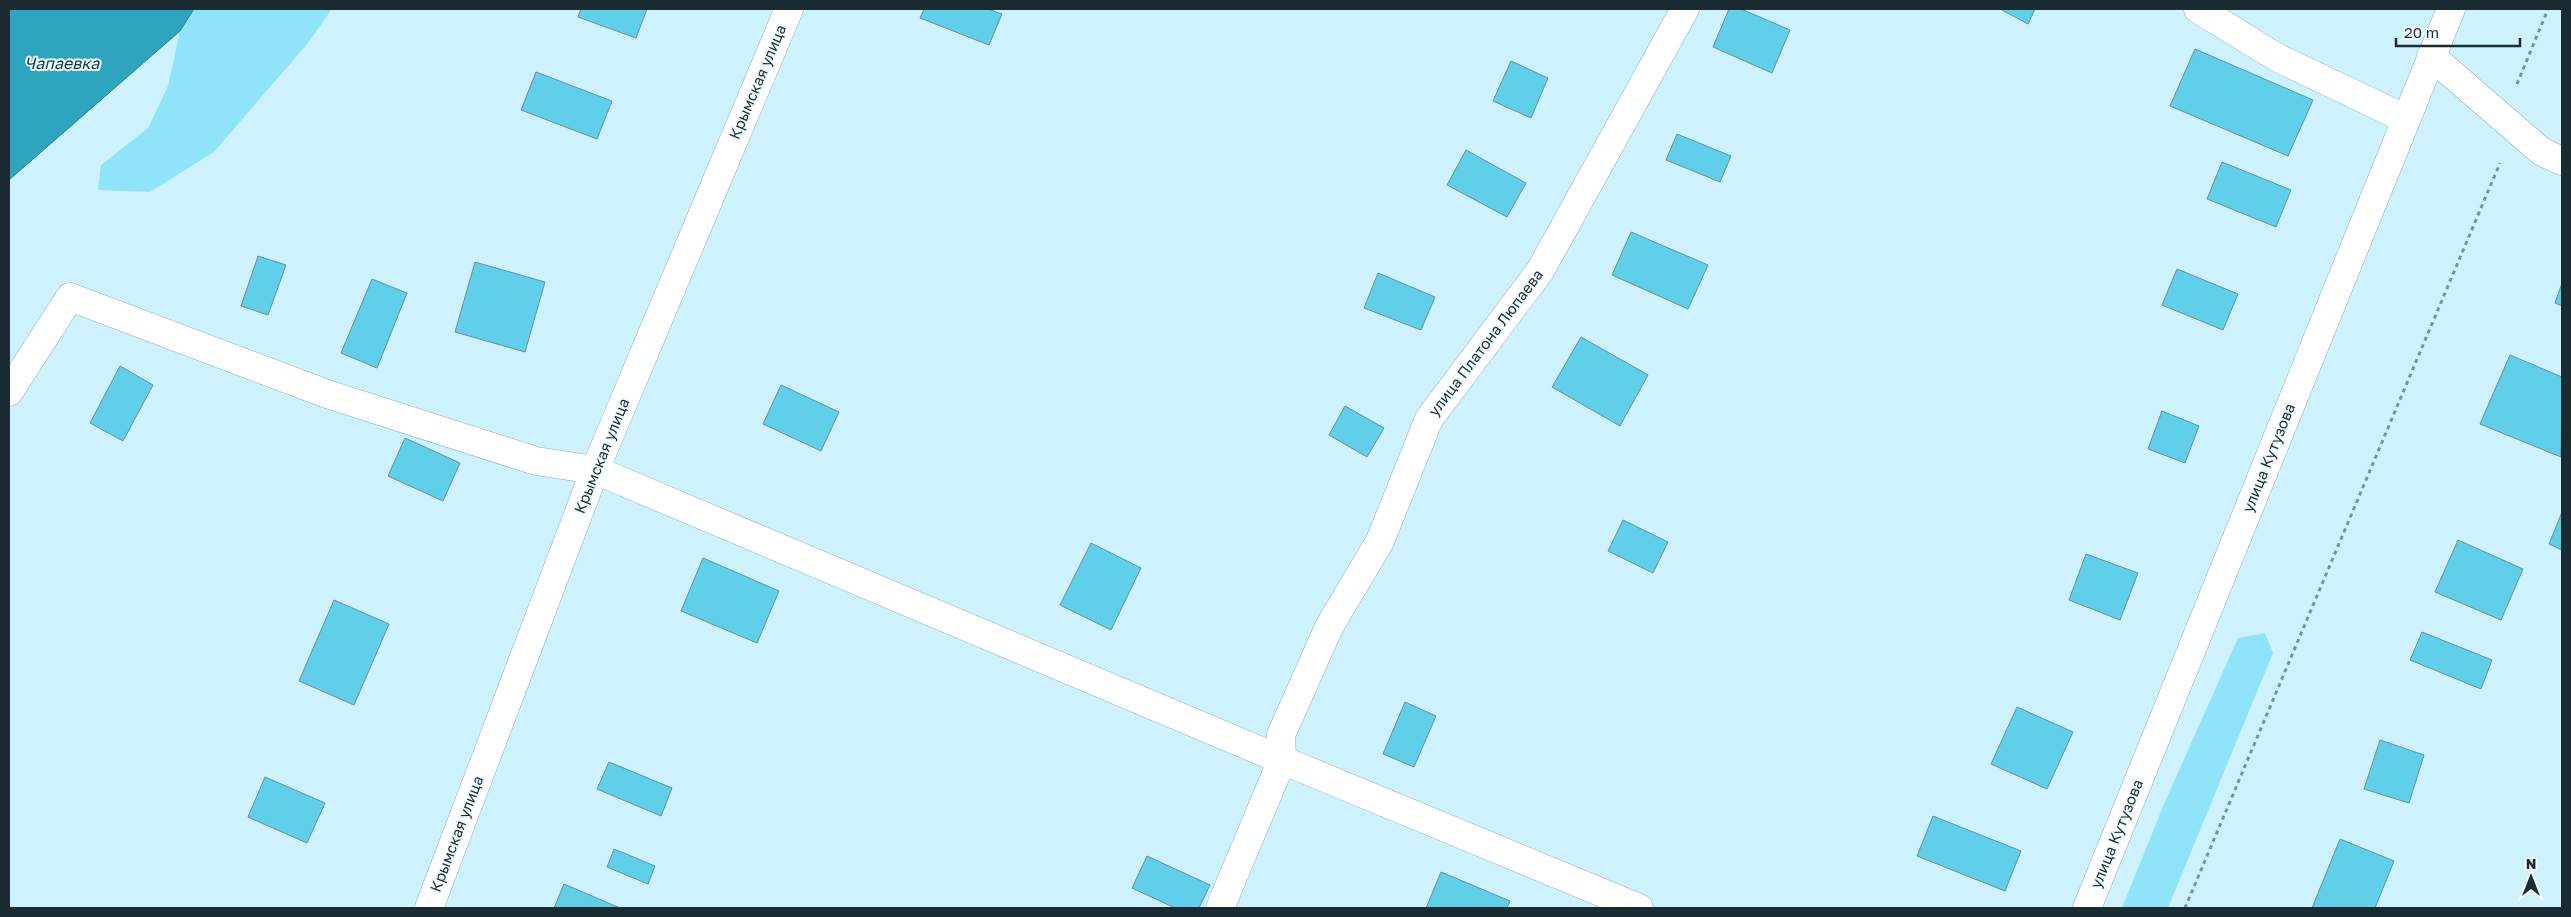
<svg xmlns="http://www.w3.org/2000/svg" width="2571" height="917" viewBox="0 0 2571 917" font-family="'Golos Text',sans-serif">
	<rect width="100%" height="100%" fill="#cef2fd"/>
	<!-- green -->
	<g fill="#90e4fa">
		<polygon points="194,9 332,9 308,43 214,152 150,192 98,190 101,165 148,128 168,86 180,31"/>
		<polygon points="2265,633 2273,653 2168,908 2122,908 2164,804 2238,638"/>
	</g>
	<!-- water -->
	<polygon fill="#2ea5bf" stroke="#288194" points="9,9 194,9 180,31 9,180"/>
	<!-- building -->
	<g fill="#60cfea" stroke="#65909c">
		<polygon points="581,9 647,9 636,38 578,17"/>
		<polygon points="924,9 988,9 1002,14 989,45 920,18"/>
		<polygon points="1729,9 1741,9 1790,30 1772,73 1713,47"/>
		<polygon points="2000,9 2035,9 2028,24"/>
		<polygon points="2195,49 2313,100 2288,156 2170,106"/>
		<polygon points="1511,61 1548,78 1531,118 1493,101"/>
		<polygon points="536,72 612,101 597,139 521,110"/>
		<polygon points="1677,134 1731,156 1720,182 1666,160"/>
		<polygon points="1466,150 1526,183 1507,217 1447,185"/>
		<polygon points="2222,162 2291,190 2276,227 2207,199"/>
		<polygon points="1631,232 1708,265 1688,309 1612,275"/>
		<polygon points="258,256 286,265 268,315 241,306"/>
		<polygon points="475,262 545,282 525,352 455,332"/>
		<polygon points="2177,269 2238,294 2223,330 2162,305"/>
		<polygon points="1378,273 1435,297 1421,330 1364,308"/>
		<polygon points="372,279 407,293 377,368 341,353"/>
		<polygon points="2562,283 2562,306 2555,303"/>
		<polygon points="1581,337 1648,375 1620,426 1552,387"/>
		<polygon points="2510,355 2562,377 2561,457 2480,424"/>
		<polygon points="120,366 153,385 123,441 90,423"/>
		<polygon points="781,385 839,412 821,451 763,424"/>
		<polygon points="1345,406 1384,428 1367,457 1329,435"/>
		<polygon points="2162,411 2199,426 2185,463 2148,449"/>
		<polygon points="405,438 460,463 443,501 388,476"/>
		<polygon points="2562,512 2562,550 2549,544"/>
		<polygon points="1623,520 1668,542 1653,573 1608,551"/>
		<polygon points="2458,540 2523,569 2501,620 2435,592"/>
		<polygon points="1091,543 1141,568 1111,630 1060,605"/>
		<polygon points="2086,554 2138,573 2120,620 2069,600"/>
		<polygon points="703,558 779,591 757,643 681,611"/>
		<polygon points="334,600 389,624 354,705 299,681"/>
		<polygon points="2422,632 2492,660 2481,689 2410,660"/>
		<polygon points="1405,702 1436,716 1414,767 1383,754"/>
		<polygon points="2017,707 2073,732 2047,789 1991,764"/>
		<polygon points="2380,740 2424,755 2409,803 2364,789"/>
		<polygon points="609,762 672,788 661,816 597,789"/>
		<polygon points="265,777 325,803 307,843 248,817"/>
		<polygon points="1933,816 2021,851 2005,891 1917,856"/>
		<polygon points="2340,839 2394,861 2375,908 2312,908"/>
		<polygon points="614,849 655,866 648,884 607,867"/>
		<polygon points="1147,856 1210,885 1199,908 1175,908 1132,888"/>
		<polygon points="1441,872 1510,901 1507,908 1426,908"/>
		<polygon points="564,884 620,908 554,908"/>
	</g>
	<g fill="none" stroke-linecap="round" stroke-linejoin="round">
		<!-- street casing -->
		<g stroke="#87b2be" stroke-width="29">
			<g id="street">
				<polyline points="2198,9 2278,58 2406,119"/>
				<polyline points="2431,56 2542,152 2562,161"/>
				<polyline points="9,392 70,297 327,394 536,461 595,470 1282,760 1639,908"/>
				<polyline points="429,908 595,470 789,9"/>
				<polyline points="1220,908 1282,760 1281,735 1329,627 1380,541 1429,419 1540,271 1685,9"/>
			</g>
		</g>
		<!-- secondary casing -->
		<g stroke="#87b2be" stroke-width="29">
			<polyline id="secondary" points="2087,908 2451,9"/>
		</g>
		<!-- path -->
		<g stroke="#78939b" stroke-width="3" stroke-dasharray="4 4" stroke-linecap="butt">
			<polyline points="2517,84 2548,9"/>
			<polyline points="2185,908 2500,163"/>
		</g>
		<!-- street -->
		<use href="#street" stroke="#fff" stroke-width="28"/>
		<!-- secondary -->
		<use href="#secondary" stroke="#fff" stroke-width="28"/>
	</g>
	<g text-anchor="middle" stroke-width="4" stroke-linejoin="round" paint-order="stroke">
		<!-- street labels -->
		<g font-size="15" fill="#1a2c31" stroke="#f1fafd">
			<text transform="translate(758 82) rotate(-67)" y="5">Крымская улица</text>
			<text transform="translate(1486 343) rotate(-53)" y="5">улица Платона Люпаева</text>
			<text transform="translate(602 456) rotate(-68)" y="5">Крымская улица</text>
			<text transform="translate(2269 458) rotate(-68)" y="5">улица Кутузова</text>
			<text transform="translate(457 834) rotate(-69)" y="5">Крымская улица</text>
			<text transform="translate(2117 834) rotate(-68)" y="5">улица Кутузова</text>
		</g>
		<!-- water labels -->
		<g font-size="16" font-style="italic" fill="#063b47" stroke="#f1fafd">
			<text x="62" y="69">Чапаевка</text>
		</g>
	</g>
	<!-- border -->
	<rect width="2571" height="917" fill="none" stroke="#1a2c31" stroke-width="20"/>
	<!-- north arrow -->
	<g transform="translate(2531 877)" stroke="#f1fafd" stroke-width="4" paint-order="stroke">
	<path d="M0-4L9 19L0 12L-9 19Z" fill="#1a2c31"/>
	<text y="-8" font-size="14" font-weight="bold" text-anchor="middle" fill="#1a2c31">N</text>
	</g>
	<!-- scale -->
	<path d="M2396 38v8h124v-8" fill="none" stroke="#1a2c31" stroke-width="2.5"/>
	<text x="2404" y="38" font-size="15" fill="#1a2c31" stroke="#f1fafd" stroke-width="4" paint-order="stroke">20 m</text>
</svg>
